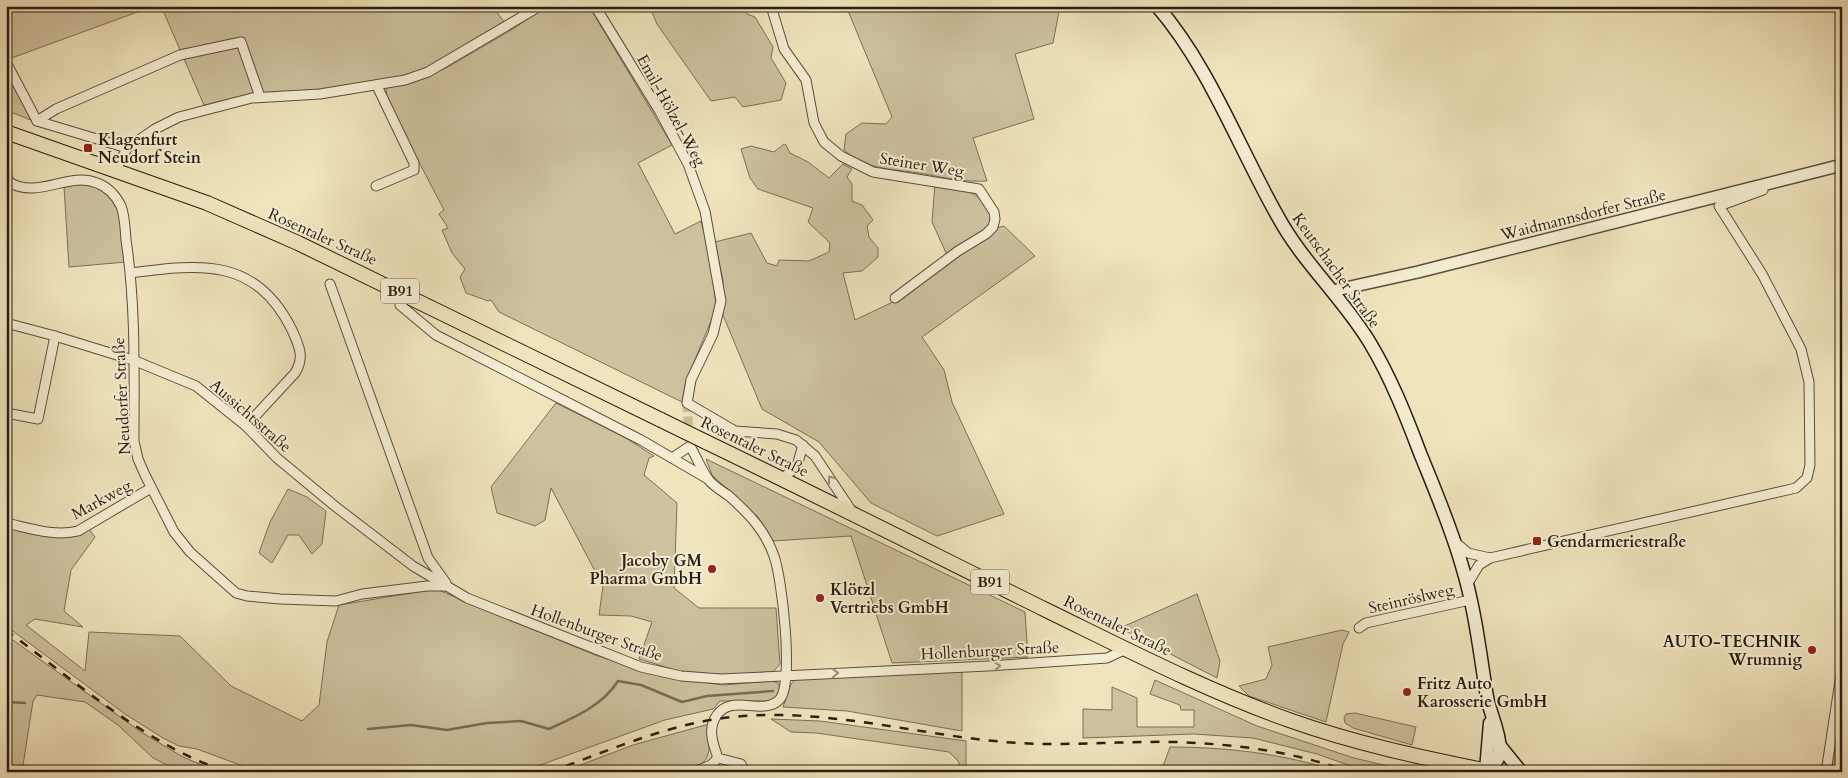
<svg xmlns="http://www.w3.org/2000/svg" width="1848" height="778" viewBox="0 0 1848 778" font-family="Cardo,serif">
	<rect width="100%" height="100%" fill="#f0e4bc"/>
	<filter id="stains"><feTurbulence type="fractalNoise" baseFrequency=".004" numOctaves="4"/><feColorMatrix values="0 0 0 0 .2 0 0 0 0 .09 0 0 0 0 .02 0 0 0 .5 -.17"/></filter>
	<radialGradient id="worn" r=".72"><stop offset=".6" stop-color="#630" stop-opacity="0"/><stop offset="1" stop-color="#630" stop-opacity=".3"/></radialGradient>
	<!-- green -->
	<g fill="#cec29f" stroke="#7a7058">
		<polygon points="6,6 154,6 6,60"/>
		<polygon points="161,6 492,6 505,23 426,69 408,75 355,86 244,96 204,105"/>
		<polygon points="546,6 589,6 672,145 638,163 675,234 701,221 713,269 716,309 686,381 682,402 499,312 491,300 488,301 466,293 460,277 465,269 452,253 442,230 448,228 439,214 444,210 387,101 386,88 425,77 446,68 513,29"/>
		<polygon points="651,6 740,6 747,14 755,17 773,47 771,58 786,83 781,100 743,107 735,97 711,101 657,24 650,8"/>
		<path d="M846 6H1060L1053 43 1015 54 1034 119 973 138 987 181C962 182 950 179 925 174 896 169 868 171 844 150L846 134 862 123 886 124 892 117Z"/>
		<polygon points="6,68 33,121 6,110"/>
		<polygon points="784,144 786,145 790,153 808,162 829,178 843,164 852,169 847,177 852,184 852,201 862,205 873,220 867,226 869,237 878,248 878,257 862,271 843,273 855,320 895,301 997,228 1004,226 1035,256 922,337 944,370 952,402 1004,514 937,536 871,503 819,442 762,409 723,315 723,281 715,242 751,233 767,263 777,266 779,260 809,261 829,252 830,243 808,222 813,208 758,189 750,178 741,149 751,146 774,152"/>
		<path d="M83 183C125 191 121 227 126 262L69 267 64 187Z"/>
		<path d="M935 184C960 188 988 191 991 222L984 231 947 255 932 222Z"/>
		<polygon points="556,403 626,438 654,456 649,458 644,475 677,503 674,588 699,608 776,608 780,664 773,672 722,676 682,672 639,659 652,622 631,616 599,615 603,586 551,488 545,520 535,526 497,513 491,487"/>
		<polygon points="706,459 1025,612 1028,657 892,663 851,536 773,541 758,517 712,475"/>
		<polygon points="288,489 307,497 326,511 322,544 312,554 299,535 288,535 272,563 259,553 270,522"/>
		<path d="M6 527 57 537 89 529 95 537 71 570 64 611 83 627 35 619 26 625 85 671 89 632 180 636 231 686 302 721 319 705 327 642 339 605 436 589 595 655 639 669 677 679 724 685 771 681 778 683C782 692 778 695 772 701H720L713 709 665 720 521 772H259L197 749 179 746 163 738 125 714 6 626Z"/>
		<polygon points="1197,594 1220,661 1217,678 1120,628"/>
		<polygon points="1342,630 1349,632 1343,644 1326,722 1249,696 1239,686 1266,679 1272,665 1268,647"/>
		<polygon points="6,635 141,732 183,757 219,772 181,772 153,758 118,725 85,702 37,695 33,701 22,772 6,772"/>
		<polygon points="962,671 962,731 847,711 783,707 791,684 796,679"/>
		<polygon points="1155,680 1257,726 1354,758 1396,768 1397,772 1368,772 1317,754 1253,738 1194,734 1083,738 1083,709 1112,710 1112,687 1137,698 1137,727 1194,727 1194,710 1181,710 1180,705 1150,694"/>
		<polygon points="1355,713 1416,727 1412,745 1353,728 1345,723 1344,718 1346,714"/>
		<polygon points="771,719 820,721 966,741 966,772 959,772 959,762 949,752 816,733 791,732"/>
		<path d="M709 724C709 755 714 764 680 772H562L633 745Z"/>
		<path d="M1170 747C1228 747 1285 754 1340 772H1161Z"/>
		<polygon points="1835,747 1842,748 1842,772 1835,772 1832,767"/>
	</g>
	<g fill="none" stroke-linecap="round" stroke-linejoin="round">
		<!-- stream -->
		<g stroke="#776c55" stroke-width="2.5">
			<polyline points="6,702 25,703"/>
			<path d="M368 729 411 725 447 730 487 723 521 721 549 729C575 717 602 706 618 681L641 685 682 702 707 696 773 691"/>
		</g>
		<!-- minor-tunnel -->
		<polyline stroke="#c8bc9a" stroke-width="9" stroke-dasharray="9 4.5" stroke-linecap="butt" points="687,403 689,435"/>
		<!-- minor casing -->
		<g stroke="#594f3c" stroke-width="11">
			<g id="minor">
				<polyline points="595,6 660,112 688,164 705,211 721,301 713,334 691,380 687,403 735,431 777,434 796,440 815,456 853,513"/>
				<polyline points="771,6 784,49 806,80 814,123 824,142 841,156 873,172 979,189 994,212 995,219 993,227 986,234 958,251 895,298"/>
				<polyline points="6,62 37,121"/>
				<polyline points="37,121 56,109 180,55 241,42 260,97"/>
				<polyline points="37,121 127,148"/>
				<polyline points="116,170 127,148 155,129 179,117 252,98 320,94 405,80 428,72 540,6"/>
				<path d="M6 173 9 182C38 200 68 171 97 183 108 187 116 196 121 206 125 216 125 229 126 240 136 306 134 375 134 441L138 459 145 475 174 532 190 552 236 593 247 596 280 599 336 601 362 594 427 586H446"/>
				<polyline points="376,186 414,170 414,163 377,86"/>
				<path d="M131 273C201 264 256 257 292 330 299 346 305 357 295 373L246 426"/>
				<polyline points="330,284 428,558 446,583"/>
				<polyline points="400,305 436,335 641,440 708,479"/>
				<polyline points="6,323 55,336 133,360 196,386 246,426 277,458 336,507 413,566 467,598 641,667 681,676 721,679 988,666 1107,658 1126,649"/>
				<polyline points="6,413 38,419 55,336"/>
				<path d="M672 458 690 446C696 456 701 469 708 479 713 486 722 491 729 496 749 514 765 530 774 556 782 578 794 682 780 699 764 717 732 693 717 715 707 728 713 744 718 758L741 764 745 772"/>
				<polyline points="782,479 797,466 803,445"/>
				<path d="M6 523C29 528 55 537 78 531L151 488"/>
				<polyline points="1455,542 1468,553 1490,558"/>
				<polyline points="1467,585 1479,565 1490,558 1796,488 1807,478 1810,465 1809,382 1801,349 1762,274 1719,206 1763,190"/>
				<polyline points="1359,628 1366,623 1470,600"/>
				<polyline points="694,772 711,765 718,758"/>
				<polyline points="1826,772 1842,668"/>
			</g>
		</g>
		<!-- tertiary casing -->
		<g stroke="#594f3c" stroke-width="14">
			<polyline id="tertiary" points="1332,291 1418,272 1842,165"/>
		</g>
		<!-- secondary casing -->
		<g stroke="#271d11" stroke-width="15">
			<g id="secondary">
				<path d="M1157 6C1209 66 1238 146 1277 215 1302 262 1343 298 1370 343 1391 378 1406 416 1420 453 1435 490 1451 527 1462 566 1475 608 1480 654 1487 697 1491 720 1514 757 1486 770"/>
				<polyline points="1500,746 1521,772"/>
				<polyline points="1486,770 1490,723"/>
			</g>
		</g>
		<!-- primary casing -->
		<g stroke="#271d11" stroke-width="16">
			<g id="primary">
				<polyline points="6,132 207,203 298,243 661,420"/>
				<path d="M706 442C820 497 933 554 1046 610 1126 649 1205 690 1289 720 1356 744 1424 758 1493 772"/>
			</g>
		</g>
		<!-- minor -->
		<use href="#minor" stroke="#f5edd3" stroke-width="9"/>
		<!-- tertiary -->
		<use href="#tertiary" stroke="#f5edd3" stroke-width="11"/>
		<!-- secondary -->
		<use href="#secondary" stroke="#f5edd3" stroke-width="12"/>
		<!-- primary -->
		<use href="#primary" stroke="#f0e4bc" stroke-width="14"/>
		<!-- rail -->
		<g stroke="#271d11" stroke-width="2.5" stroke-dasharray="9 9" stroke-linecap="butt">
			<path d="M6 630C71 678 151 749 229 772"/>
			<path d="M549 772C609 751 669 723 733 717 829 707 923 737 1018 743 1070 746 1122 741 1174 742 1235 744 1292 751 1350 772"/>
		</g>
		<!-- primary-bridge casing -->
		<g stroke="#271d11" stroke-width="16" stroke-linecap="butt">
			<polyline id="primary-bridge" points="661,420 706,442"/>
		</g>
		<!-- primary-bridge -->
		<use href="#primary-bridge" stroke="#f0e4bc" stroke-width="14"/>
	</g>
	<!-- one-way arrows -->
	<defs><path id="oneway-chevron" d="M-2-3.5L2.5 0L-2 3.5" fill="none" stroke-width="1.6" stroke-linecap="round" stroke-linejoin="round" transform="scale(1.25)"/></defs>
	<g stroke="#988f7c">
		<use href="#oneway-chevron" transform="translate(831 479) rotate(-126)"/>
		<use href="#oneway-chevron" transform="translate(997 666) rotate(-4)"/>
		<use href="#oneway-chevron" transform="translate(835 673) rotate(-2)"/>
	</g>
	<!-- markers -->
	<g fill="#8f2418" stroke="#f5edd3" stroke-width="2">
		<rect x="83" y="143" width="10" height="10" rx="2.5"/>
		<rect x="1532" y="536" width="10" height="10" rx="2.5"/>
		<circle cx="712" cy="569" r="5"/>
		<circle cx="820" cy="598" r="5"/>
		<circle cx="1812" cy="650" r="5"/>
		<circle cx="1407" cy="692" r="5"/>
	</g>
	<g text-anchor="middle" stroke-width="4" stroke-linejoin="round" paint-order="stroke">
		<!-- shield labels -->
		<g fill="#f5edd3" stroke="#655b4b" stroke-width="1">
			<rect x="381" y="278.5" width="38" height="25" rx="4"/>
			<rect x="971" y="569.5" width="38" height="25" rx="4"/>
		</g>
		<g font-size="15" font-weight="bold" fill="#271d11">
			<text x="400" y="296">B91</text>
			<text x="990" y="587">B91</text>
		</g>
		<!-- street labels -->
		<g font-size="16" fill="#271d11" stroke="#f5edd3">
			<text transform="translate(672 110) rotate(61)" y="6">Emil-Hölzel-Weg</text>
			<text transform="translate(922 164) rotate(9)" y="6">Steiner Weg</text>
			<text transform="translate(1583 214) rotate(-14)" y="6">Waidmannsdorfer Straße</text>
			<text transform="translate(323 236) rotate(24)" y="6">Rosentaler Straße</text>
			<text transform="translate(1337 270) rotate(54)" y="6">Keutschacher Straße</text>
			<text transform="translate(121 396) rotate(-93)" y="6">Neudorfer Straße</text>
			<text transform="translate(251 415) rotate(41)" y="6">Aussichtsstraße</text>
			<text transform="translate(755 446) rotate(26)" y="6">Rosentaler Straße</text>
			<text transform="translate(101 499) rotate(-29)" y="6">Markweg</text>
			<text transform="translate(1411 598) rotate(-13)" y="6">Steinröslweg</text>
			<text transform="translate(1118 625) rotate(26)" y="6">Rosentaler Straße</text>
			<text transform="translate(597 632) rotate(20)" y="6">Hollenburger Straße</text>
			<text transform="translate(990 650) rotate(-3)" y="6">Hollenburger Straße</text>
		</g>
		<!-- poi labels -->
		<g font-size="16" font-weight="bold" fill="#271d11" stroke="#f5edd3" text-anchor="start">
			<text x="98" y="145">Klagenfurt<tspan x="98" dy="18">Neudorf Stein</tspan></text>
			<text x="1547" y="547">Gendarmeriestraße</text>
			<text x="702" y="566" text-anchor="end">Jacoby GM<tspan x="702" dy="18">Pharma GmbH</tspan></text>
			<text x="830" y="595">Klötzl<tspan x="830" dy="18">Vertriebs GmbH</tspan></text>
			<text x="1802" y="647" text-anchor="end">AUTO-TECHNIK<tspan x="1802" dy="18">Wrumnig</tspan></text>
			<text x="1417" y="689">Fritz Auto<tspan x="1417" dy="18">Karosserie GmbH</tspan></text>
		</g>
	</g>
	<!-- margin -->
	<rect width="1848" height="778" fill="none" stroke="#f0e4bc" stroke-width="25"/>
	<rect x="8" y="8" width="1833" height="763" fill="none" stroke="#271d11" stroke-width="2.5"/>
	<rect x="12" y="12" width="1823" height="753" fill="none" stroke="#271d11"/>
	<rect width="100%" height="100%" filter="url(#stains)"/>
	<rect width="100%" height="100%" fill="url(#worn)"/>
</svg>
